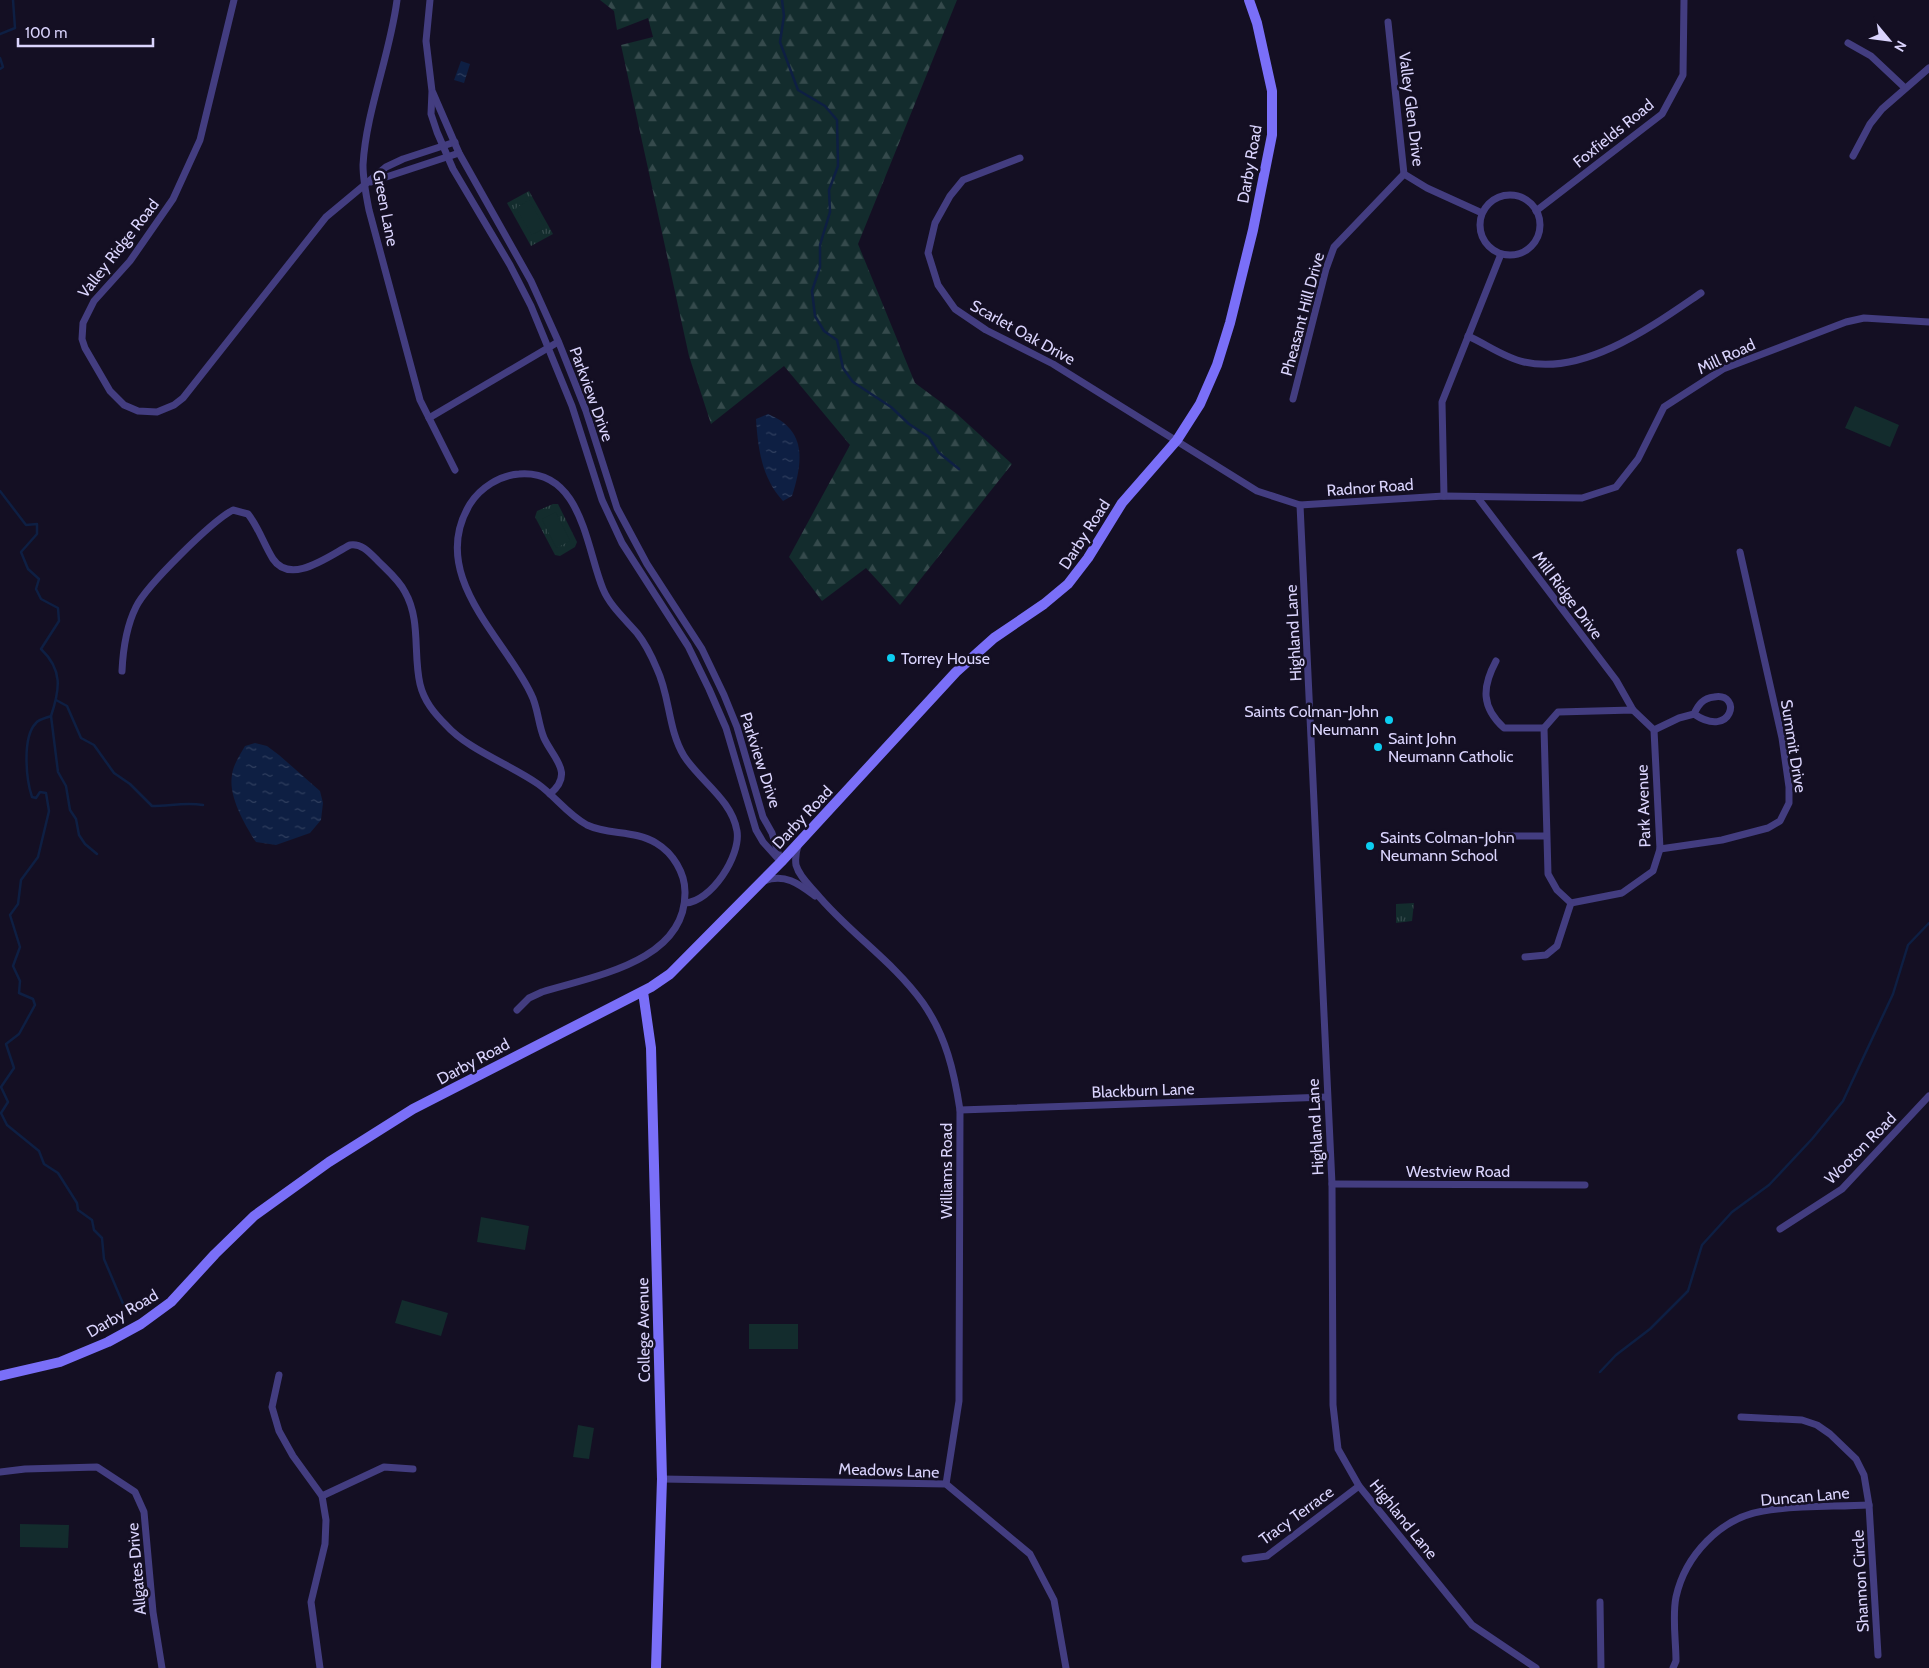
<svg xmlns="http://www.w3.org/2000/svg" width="1929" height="1668" viewBox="0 0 1929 1668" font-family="Cabin,sans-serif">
	<defs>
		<pattern id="grass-tufts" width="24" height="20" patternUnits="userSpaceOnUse" patternTransform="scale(1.25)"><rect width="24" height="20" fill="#132c2d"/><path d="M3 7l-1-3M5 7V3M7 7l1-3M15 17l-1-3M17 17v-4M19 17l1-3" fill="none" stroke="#354a4c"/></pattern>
		<pattern id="forest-firs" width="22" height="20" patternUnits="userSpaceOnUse" patternTransform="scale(1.25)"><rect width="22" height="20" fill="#132c2d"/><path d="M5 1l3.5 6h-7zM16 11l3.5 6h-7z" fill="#354a4c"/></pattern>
		<pattern id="water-ripples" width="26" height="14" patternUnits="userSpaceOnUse" patternTransform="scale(1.25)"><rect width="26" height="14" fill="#0e1f43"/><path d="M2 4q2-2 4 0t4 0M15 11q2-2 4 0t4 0" fill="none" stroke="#303f5f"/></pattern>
	</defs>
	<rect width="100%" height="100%" fill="#140f23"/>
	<!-- grass -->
	<g fill="url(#grass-tufts)">
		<polygon points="529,191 553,234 531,246 507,203"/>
		<polygon points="553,504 558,504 577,542 575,547 560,556 555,555 535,517 537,511"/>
		<polygon points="1414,903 1412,921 1396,923 1396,904"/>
	</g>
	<!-- forest -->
	<polygon fill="url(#forest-firs)" points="600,0 957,0 858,244 915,383 957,414 1012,464 900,605 866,568 822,601 789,557 850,445 784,366 711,424 689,356 621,45 653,37 648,18 617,30 614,11"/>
	<!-- garden -->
	<g fill="#132c2d">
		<polygon points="529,200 545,228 532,235 516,208"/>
		<polygon points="1855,406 1899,425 1890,447 1845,428"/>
		<polygon points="556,512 570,541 556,548 542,519"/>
		<polygon points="481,1217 529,1226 525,1250 477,1242"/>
		<polygon points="402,1300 448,1313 441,1336 395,1323"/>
		<rect x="749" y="1324" width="49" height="25"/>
		<polygon points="578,1425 594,1428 589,1459 573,1457"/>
		<polygon points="20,1524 69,1525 68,1548 20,1547"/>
	</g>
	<!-- water -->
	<g fill="url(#water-ripples)">
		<polygon points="461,61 470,64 464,83 454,80"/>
		<path d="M768 414C807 430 803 461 792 496L783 501C762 478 758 450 756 419Z"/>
		<path d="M255 743 267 746 279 755 320 791 323 803 321 820 310 833 276 845 256 842C245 825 228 796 232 775 233 765 240 755 245 746Z"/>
	</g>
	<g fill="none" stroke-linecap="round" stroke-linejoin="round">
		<!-- stream -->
		<g stroke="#0e1f43" stroke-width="2.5">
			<polyline points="782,0 784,16 780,42 798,90 825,106 837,120 838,166 829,190 830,212 820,245 820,267 812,291 815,316 824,331 837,340 843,368 853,382 891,407 909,424 929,437 938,452 959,469"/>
			<polyline points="0,34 15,28 13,0"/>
			<polyline points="0,58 3,67 0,69"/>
			<path d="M0 491 26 525 37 524V534L21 552 28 569 39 579 36 589 41 599 58 608 59 621 41 649C63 670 60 689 51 716 46 718 39 719 36 723 22 737 26 779 32 797L36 798 40 792 46 793 49 811 38 857 21 880 18 904 10 915 20 947 13 966 20 981 19 993 33 999 35 1005 19 1034 6 1044 14 1068 1 1087 8 1102 1 1113 7 1125 39 1151 44 1164 58 1173 77 1203 78 1210 92 1220 94 1230 102 1238 104 1259 124 1306"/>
			<path d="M56 700 67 706 81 738 94 745 114 773 130 784 152 806C170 806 185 802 203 805"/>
			<polyline points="51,716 58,772 66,786 70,810 76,819 79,835 85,844 97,854"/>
			<polyline points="1600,1372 1616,1355 1650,1329 1688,1291 1702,1245 1732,1212 1769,1185 1812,1139 1843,1101 1893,994 1908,945 1929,923"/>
		</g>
		<!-- street -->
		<g stroke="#433d80" stroke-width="7">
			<polyline points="234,0 200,140 173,199 130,261 94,301 83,323 82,339 85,348 110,391 124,405 138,411 157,412 174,405 183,398 326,217 386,167 403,159 455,142"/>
			<path d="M397 0C390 55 366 111 363 165 363 180 366 195 369 210L420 400 455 470"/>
			<polyline points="430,0 426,41 432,91 431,114 437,132 453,169 510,265 531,306 572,406 602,500 622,543 688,646 709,689 726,728 756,830 763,842 781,862"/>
			<polyline points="1388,22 1404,174 1427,188 1482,213"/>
			<polyline points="1848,43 1871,56 1905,88"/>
			<polyline points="433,93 459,153 531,281 559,343 586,411 617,508 647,564 702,649 724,695 737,727 763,817 772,833 780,859"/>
			<polyline points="1853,156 1870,124 1882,109 1929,68"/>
			<polyline points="1020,158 963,180 950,196 935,223 928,253 938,285 955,309 986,330 1053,364 1257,491 1300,505 1444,496 1582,498 1616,487 1638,459 1664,407 1723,369 1846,322 1864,318 1929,322"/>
			<polyline points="371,182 459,153"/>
			<circle cx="1510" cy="225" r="30"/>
			<polyline points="1536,211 1662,114 1683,75 1684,0"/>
			<path d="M1468 336C1486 344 1505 358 1524 362 1585 376 1654 325 1701 293"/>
			<polyline points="1293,399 1326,269 1334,247 1404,174"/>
			<polyline points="429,418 558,342"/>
			<polyline points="1444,496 1442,402 1501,254"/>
			<polyline points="1478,498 1616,680 1633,710"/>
			<polyline points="1300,505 1332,1184 1333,1405 1338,1449 1359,1486 1472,1625 1536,1668"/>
			<path d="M1496 661C1482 687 1481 707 1504 728H1544"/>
			<path d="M122 671C123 650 127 625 136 607 146 586 212 521 233 510L248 514C259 528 264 545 273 559 291 586 330 555 350 545 362 543 370 553 378 561 387 570 399 580 405 592 421 620 413 654 420 684 424 701 434 713 446 725 467 749 511 765 538 784 555 796 568 815 587 825 608 835 635 830 656 843 673 853 685 873 685 892 686 962 593 976 542 992L529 998 517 1010"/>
			<polygon points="1633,710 1654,730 1660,849 1653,871 1622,893 1571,903 1557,890 1548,874 1544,728 1558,712"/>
			<path d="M1654 730 1679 718 1694 714C1732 740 1743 692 1714 697 1703 698 1698 705 1694 714"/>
			<path d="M550 794C575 773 553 758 544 738 538 724 538 707 531 694 504 637 427 575 470 504 480 488 500 475 519 474 582 469 586 548 603 589 610 606 625 619 637 633 645 643 652 657 657 669 670 696 668 730 684 756 700 781 732 800 737 831 741 856 711 902 685 903"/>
			<polyline points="1501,836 1546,836"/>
			<path d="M798 846C796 852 795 858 796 865 799 876 809 885 816 893 848 932 893 961 923 1003 946 1036 954 1071 960 1110L959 1401 946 1484"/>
			<polyline points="1660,849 1722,840 1768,828 1780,821 1789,803 1789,787 1782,738 1740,552"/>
			<path d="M764 881C785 873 799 884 815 896"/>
			<polyline points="1525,957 1546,955 1557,946 1571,903"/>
			<polyline points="960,1110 1327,1097"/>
			<polyline points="1332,1184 1585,1185"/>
			<polyline points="1780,1229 1842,1189 1929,1096"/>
			<polyline points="279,1375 272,1407 279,1431 293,1456 322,1496 326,1520 325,1544 311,1602 320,1668"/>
			<polyline points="1741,1417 1802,1420 1817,1425 1830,1434 1856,1459 1864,1475 1869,1505 1878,1655"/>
			<polyline points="0,1472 25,1469 97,1467 135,1492 144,1512 153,1612 162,1668"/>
			<polyline points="662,1479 946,1484 1030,1554 1054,1600 1066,1668"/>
			<polyline points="322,1496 384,1467 413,1469"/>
			<polyline points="1245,1559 1267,1556 1359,1486"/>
			<polyline points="1600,1602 1601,1668"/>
			<path d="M1673 1668 1676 1661C1676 1641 1672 1616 1676 1597 1685 1556 1720 1518 1763 1511 1797 1505 1834 1507 1869 1505"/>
		</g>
		<!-- secondary -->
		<g stroke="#7a6ff8" stroke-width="10">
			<polyline points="643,992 651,1048 662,1479 656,1668"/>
			<polyline points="0,1376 60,1362 108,1342 141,1324 171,1302 215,1254 254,1216 329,1162 413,1109 651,987 670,974 781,862 956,672 994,638 1044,604 1068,584 1088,558 1122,503 1177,440 1200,404 1217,365 1230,323 1253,230 1272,135 1272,91 1257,23 1249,0"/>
		</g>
	</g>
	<!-- markers -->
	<g fill="#0ccef1" stroke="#140f23" stroke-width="2">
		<circle cx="891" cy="658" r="5"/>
		<circle cx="1389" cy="720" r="5"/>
		<circle cx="1378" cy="747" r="5"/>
		<circle cx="1370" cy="846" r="5"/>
	</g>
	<g text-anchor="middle" stroke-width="5" stroke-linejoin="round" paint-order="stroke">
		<!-- street labels -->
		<g font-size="16" fill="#dad4fd" stroke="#140f23">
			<text transform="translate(1412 109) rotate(83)" y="6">Valley Glen Drive</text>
			<text transform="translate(1613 133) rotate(-39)" y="6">Foxfields Road</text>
			<text transform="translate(1249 164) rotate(-80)" y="6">Darby Road</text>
			<text transform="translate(386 208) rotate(79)" y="6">Green Lane</text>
			<text transform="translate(118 248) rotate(-52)" y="6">Valley Ridge Road</text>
			<text transform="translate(1302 314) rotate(-75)" y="6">Pheasant Hill Drive</text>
			<text transform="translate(1023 332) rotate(29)" y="6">Scarlet Oak Drive</text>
			<text transform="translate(1726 356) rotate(-25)" y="6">Mill Road</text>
			<text transform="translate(592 394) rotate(70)" y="6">Parkview Drive</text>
			<text transform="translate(1370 487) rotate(-4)" y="6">Radnor Road</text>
			<text transform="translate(1084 534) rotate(-57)" y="6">Darby Road</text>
			<text transform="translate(1568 595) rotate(53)" y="6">Mill Ridge Drive</text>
			<text transform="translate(1293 633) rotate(-93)" y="6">Highland Lane</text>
			<text transform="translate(1794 746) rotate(81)" y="6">Summit Drive</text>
			<text transform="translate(761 760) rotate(72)" y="6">Parkview Drive</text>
			<text transform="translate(1643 806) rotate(-92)" y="6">Park Avenue</text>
			<text transform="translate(802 817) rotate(-47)" y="6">Darby Road</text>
			<text transform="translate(473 1061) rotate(-28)" y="6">Darby Road</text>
			<text transform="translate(1143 1090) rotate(-2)" y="6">Blackburn Lane</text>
			<text transform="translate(1315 1127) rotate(-93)" y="6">Highland Lane</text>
			<text transform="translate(1860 1148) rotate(-45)" y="6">Wooton Road</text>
			<text transform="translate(946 1171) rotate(-90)" y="6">Williams Road</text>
			<text x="1458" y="1177">Westview Road</text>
			<text transform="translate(122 1313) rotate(-30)" y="6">Darby Road</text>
			<text transform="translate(643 1330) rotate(-91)" y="6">College Avenue</text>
			<text transform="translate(889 1470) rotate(2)" y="6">Meadows Lane</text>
			<text transform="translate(1805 1496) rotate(-5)" y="6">Duncan Lane</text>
			<text transform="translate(1296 1515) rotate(-36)" y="6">Tracy Terrace</text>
			<text transform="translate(1404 1519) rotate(51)" y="6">Highland Lane</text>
			<text transform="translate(136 1569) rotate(-95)" y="6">Allgates Drive</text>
			<text transform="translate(1860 1581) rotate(-93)" y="6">Shannon Circle</text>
		</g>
		<!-- poi labels -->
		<g font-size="16" fill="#dad4fd" stroke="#140f23" text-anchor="start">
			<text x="901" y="664">Torrey House</text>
			<text x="1379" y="717" text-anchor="end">Saints Colman-John<tspan x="1379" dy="18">Neumann</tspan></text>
			<text x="1388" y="744">Saint John<tspan x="1388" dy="18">Neumann Catholic</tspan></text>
			<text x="1380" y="843">Saints Colman-John<tspan x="1380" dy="18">Neumann School</tspan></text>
		</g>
	</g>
	<!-- north arrow -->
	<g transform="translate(1889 40) rotate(119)" stroke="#140f23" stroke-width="4" paint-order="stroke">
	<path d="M0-4L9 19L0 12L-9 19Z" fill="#dad4fd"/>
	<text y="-8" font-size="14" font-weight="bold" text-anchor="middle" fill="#dad4fd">N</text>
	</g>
	<!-- scale -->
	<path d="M18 38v8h135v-8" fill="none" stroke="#dad4fd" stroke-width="2.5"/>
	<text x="25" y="38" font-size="15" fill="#dad4fd" stroke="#140f23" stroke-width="4" paint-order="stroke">100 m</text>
</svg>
